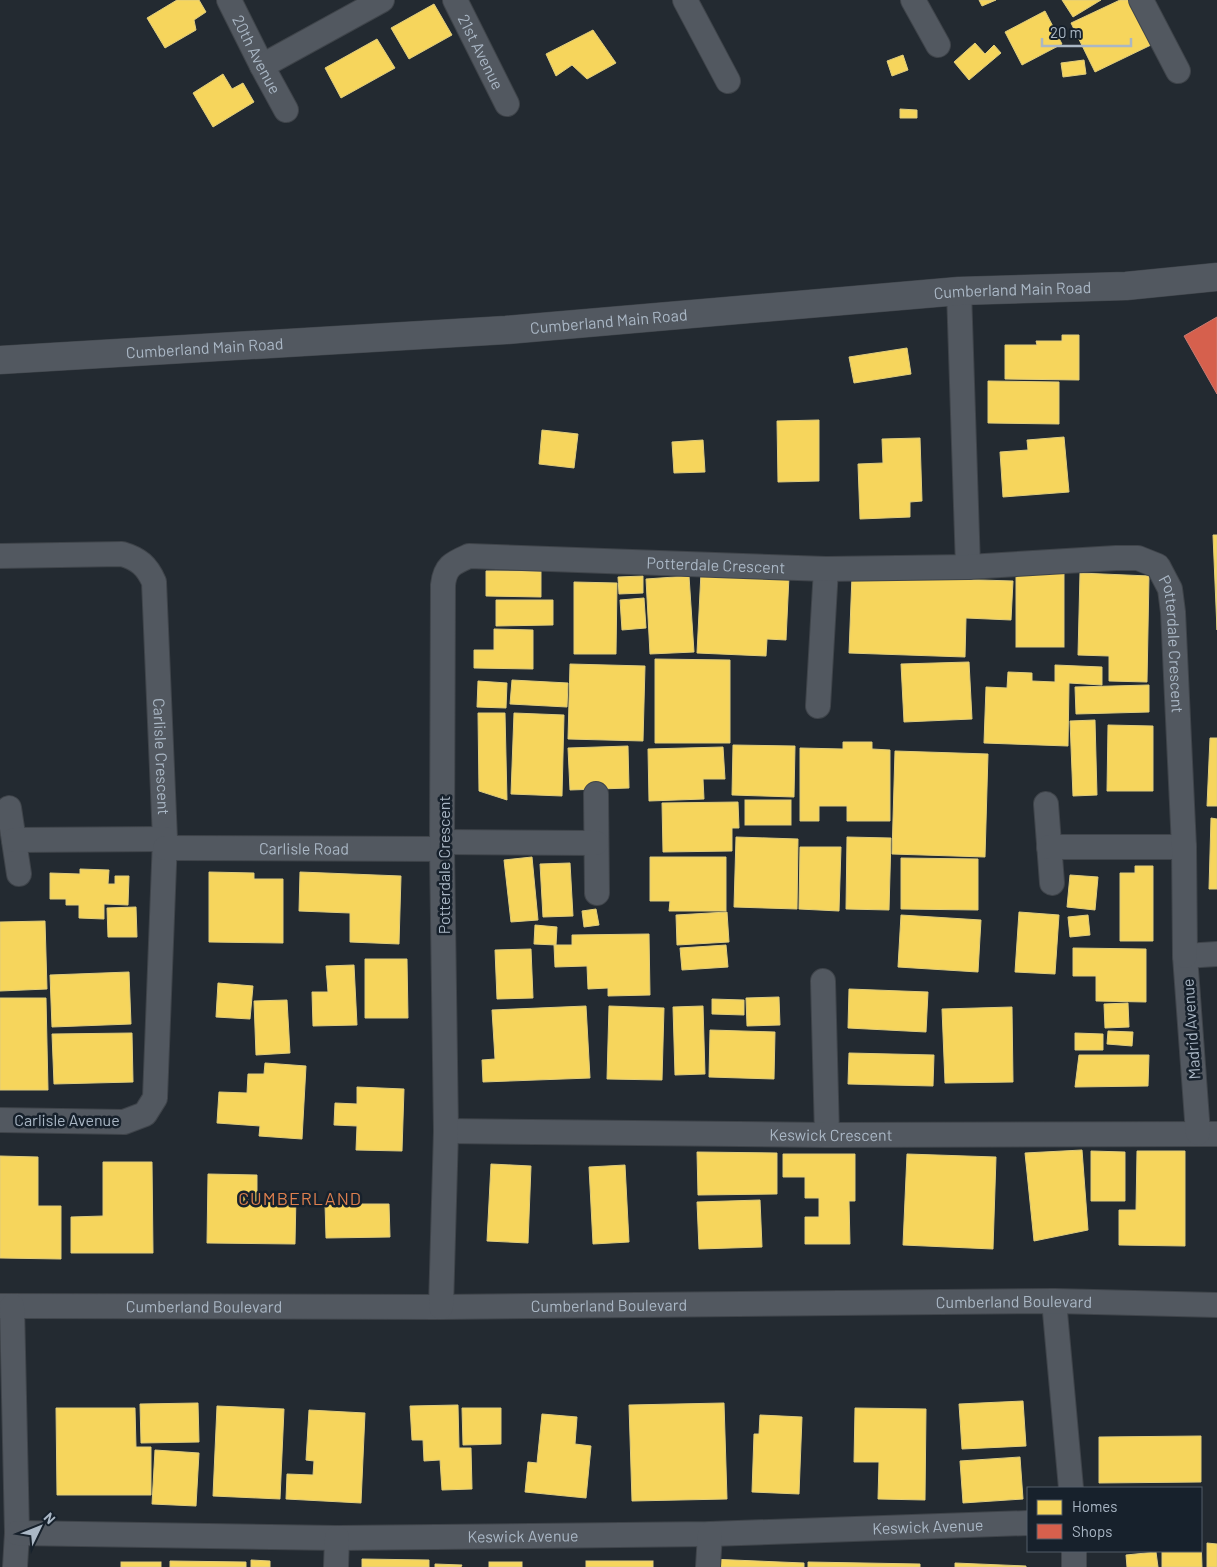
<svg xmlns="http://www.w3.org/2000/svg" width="1217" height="1567" viewBox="0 0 1217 1567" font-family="Barlow,sans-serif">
	<rect width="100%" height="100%" fill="#232a31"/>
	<!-- homes -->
	<g fill="#f6d55c" stroke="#dfcc7c">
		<polygon points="177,0 199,0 206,12 194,20 196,30 165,48 147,18"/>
		<polygon points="979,0 996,0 982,6"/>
		<polygon points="1062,0 1101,0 1073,17"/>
		<polygon points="1120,0 1129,0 1151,45 1095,72 1071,23"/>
		<polygon points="434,4 452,35 409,59 391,28"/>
		<polygon points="1045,11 1062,44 1022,65 1005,32"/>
		<polygon points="593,30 616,63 587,79 572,65 556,76 546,54"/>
		<polygon points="377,39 395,68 341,98 325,68"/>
		<polygon points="975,43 985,54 994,45 1001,53 969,80 954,62"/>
		<polygon points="903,55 908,70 892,76 887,61"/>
		<polygon points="1084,60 1086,74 1063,77 1061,63"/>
		<polygon points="223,74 232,89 243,83 254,102 213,127 193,93"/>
		<polygon points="900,109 917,110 917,118 900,118"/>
		<polygon points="1062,335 1079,335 1079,380 1005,379 1005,345 1037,345 1036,341 1062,341"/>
		<polygon points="907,348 911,374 854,383 849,357"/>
		<polygon points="988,381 1059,382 1059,424 988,423"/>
		<polygon points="819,420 819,481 778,482 777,421"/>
		<polygon points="542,430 578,434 574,468 539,464"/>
		<polygon points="1064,437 1069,492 1003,497 1000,452 1028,450 1027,440"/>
		<polygon points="920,438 922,501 910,502 910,517 860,519 858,464 883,463 882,439"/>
		<polygon points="703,440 705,472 674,473 672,442"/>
		<polygon points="1213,535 1217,535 1217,630"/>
		<polygon points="486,571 541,571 541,597 486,596"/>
		<polygon points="701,572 789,576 786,640 767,639 766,656 697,653"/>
		<rect x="1016" y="573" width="48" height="74"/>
		<polygon points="1080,573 1149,576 1147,682 1109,681 1109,656 1078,655"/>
		<polygon points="643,576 643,593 619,594 618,577"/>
		<polygon points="689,576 694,652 650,654 646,579"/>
		<polygon points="852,576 1013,581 1011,620 966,618 965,657 849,653"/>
		<polygon points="574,582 617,583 616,654 574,654"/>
		<polygon points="644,598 646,628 622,630 620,600"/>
		<polygon points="496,600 553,600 553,625 496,626"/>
		<polygon points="494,629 533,630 533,669 474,668 474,650 494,650"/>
		<polygon points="655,659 730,660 730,743 655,743"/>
		<polygon points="969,662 972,719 904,722 901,664"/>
		<polygon points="570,664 645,666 643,741 568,739"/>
		<polygon points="1055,665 1102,667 1102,685 1069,683 1068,746 984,743 986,687 1007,688 1008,672 1032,673 1032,681 1055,682"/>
		<polygon points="512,680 568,683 567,707 510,704"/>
		<polygon points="478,681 507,683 506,708 477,707"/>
		<polygon points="1149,685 1149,712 1076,714 1075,687"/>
		<polygon points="478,713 505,713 507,800 479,791"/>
		<polygon points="514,713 564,715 562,796 511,794"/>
		<polygon points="1095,720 1097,795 1073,796 1070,721"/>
		<polygon points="1108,725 1153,726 1153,791 1107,791"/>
		<polygon points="1210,738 1217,738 1217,806 1207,806"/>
		<polygon points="843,742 872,742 872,749 890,750 890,821 847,821 847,806 819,806 819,821 800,821 800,748 843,749"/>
		<polygon points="733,745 795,746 794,797 732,795"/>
		<polygon points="628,746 629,788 570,790 568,748"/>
		<polygon points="723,747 725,779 703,779 704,799 649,801 648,749"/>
		<polygon points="895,751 988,754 985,857 892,854"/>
		<rect x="745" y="800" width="46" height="25"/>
		<polygon points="738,802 739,828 732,828 732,851 663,852 662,803"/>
		<polygon points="1211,818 1217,819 1217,889 1209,889"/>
		<polygon points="736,837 798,839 797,909 734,907"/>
		<polygon points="847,837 891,838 889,910 846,909"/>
		<polygon points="800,847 841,847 839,911 799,909"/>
		<polygon points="532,857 538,920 511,922 504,860"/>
		<polygon points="650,857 726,857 726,911 669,911 670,901 650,901"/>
		<polygon points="901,858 978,859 978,910 901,909"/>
		<polygon points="570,863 573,916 543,917 540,864"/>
		<polygon points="1135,866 1153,866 1153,941 1120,941 1120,873 1135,873"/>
		<polygon points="80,869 109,870 108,884 115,884 115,876 129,876 128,905 104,904 104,919 79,918 79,905 66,905 66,899 50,899 50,873 80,874"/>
		<polygon points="209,872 254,873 254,879 283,879 283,943 209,942"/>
		<polygon points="300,872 401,876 399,944 350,942 350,913 299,911"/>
		<polygon points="1070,875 1098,877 1095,910 1067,907"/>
		<polygon points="136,907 137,937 108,937 107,908"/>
		<polygon points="596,909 599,925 584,927 582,911"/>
		<polygon points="727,912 729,942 677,945 676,915"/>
		<polygon points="1019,912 1059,915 1055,974 1015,972"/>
		<polygon points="901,915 981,920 978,972 898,967"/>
		<polygon points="1088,915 1090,935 1070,937 1068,917"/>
		<polygon points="45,921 47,989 0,991 0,922"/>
		<polygon points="535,925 557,927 556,945 534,944"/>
		<polygon points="649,934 650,995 608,996 608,988 588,989 587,966 555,967 554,945 572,945 572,935"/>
		<polygon points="726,945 728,967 682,970 680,948"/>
		<polygon points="1073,948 1146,949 1146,1002 1096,1001 1096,976 1073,976"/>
		<polygon points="531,949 533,998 497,999 495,950"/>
		<polygon points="365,959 407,959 408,1018 365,1018"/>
		<polygon points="354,965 357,1025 313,1026 312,992 328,992 326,966"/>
		<polygon points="129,972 131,1024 52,1027 50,975"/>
		<polygon points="218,983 253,986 250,1019 216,1017"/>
		<polygon points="849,989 928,992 926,1032 848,1028"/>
		<polygon points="779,997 780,1025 747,1026 746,998"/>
		<polygon points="0,998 46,998 48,1090 0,1090"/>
		<polygon points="712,999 744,1000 744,1015 712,1014"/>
		<polygon points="287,1000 290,1053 256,1055 254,1001"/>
		<polygon points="1128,1003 1129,1027 1105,1028 1104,1004"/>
		<polygon points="586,1006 590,1078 483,1082 482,1060 495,1059 492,1010"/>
		<polygon points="609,1006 664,1008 662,1080 607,1079"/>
		<polygon points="703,1006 705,1074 675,1075 673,1007"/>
		<polygon points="1012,1007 1013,1082 945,1083 942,1009"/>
		<polygon points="710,1030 775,1032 774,1079 709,1077"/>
		<polygon points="1108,1031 1133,1032 1132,1046 1107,1044"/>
		<polygon points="132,1033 133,1082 54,1084 52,1034"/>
		<polygon points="1075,1033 1103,1034 1103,1050 1075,1050"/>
		<polygon points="849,1053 934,1055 933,1086 848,1084"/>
		<polygon points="1079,1055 1149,1055 1148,1086 1075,1087"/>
		<polygon points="265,1063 306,1066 302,1139 259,1136 260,1126 217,1123 219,1092 247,1093 248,1074 264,1074"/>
		<polygon points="357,1087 404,1089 402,1151 356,1150 357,1126 334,1125 335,1103 357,1104"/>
		<polygon points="1082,1150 1088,1230 1034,1241 1025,1153"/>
		<polygon points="1091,1151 1125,1152 1125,1201 1091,1201"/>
		<polygon points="1137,1151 1185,1151 1185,1246 1119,1245 1119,1210 1136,1210"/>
		<polygon points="697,1152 777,1153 777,1194 698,1195"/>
		<polygon points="783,1154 855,1154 855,1201 849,1201 850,1244 805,1244 805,1217 819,1217 819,1198 805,1198 805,1177 783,1177"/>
		<polygon points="907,1154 996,1157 993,1249 903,1245"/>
		<polygon points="0,1156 38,1157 38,1206 61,1206 61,1259 0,1258"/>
		<polygon points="103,1162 152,1162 153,1253 71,1253 71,1217 103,1216"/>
		<polygon points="491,1164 531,1166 528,1243 487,1241"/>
		<polygon points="625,1165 629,1242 593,1244 589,1167"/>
		<polygon points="208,1174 257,1175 257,1194 296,1195 295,1244 207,1243"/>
		<polygon points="760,1200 762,1247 699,1249 697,1202"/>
		<polygon points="325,1204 389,1204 390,1237 326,1238"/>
		<polygon points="1023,1401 1026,1446 962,1449 959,1404"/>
		<polygon points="198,1403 199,1442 141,1443 140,1404"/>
		<polygon points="724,1403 727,1499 632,1501 629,1405"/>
		<polygon points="458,1405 459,1448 471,1448 472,1489 442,1490 440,1460 424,1461 423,1440 412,1440 410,1406"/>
		<polygon points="217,1406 284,1409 280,1499 213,1496"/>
		<polygon points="56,1408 135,1408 136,1447 151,1447 151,1495 57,1495"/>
		<polygon points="462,1408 501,1408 501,1444 463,1445"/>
		<polygon points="855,1408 926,1409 925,1500 878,1499 879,1462 854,1462"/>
		<polygon points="309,1410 365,1413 361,1503 286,1499 287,1474 313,1475 314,1461 306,1460"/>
		<polygon points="542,1414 577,1417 575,1444 591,1446 586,1498 525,1492 528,1462 537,1463"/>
		<polygon points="760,1415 802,1417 799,1494 752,1492 754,1434 759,1434"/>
		<polygon points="1201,1436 1201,1482 1099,1483 1099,1437"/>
		<polygon points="155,1450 199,1453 196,1506 152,1504"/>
		<polygon points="1020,1457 1023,1499 963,1503 960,1461"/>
		<polygon points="1201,1537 1202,1567 1162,1567 1162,1551 1201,1551"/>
		<polygon points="1207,1543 1217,1544 1217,1567 1207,1567"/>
		<polygon points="1156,1552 1158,1567 1127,1567 1126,1555"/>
		<polygon points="362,1559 429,1560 429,1567 362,1567"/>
		<polygon points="709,1559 804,1563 804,1567 709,1567"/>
		<polygon points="251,1560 270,1561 270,1567 251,1567"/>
		<polygon points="170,1561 246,1562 246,1567 170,1567"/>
		<rect x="586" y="1561" width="67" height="6"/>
		<rect x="121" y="1562" width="40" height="5"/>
		<rect x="489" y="1562" width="33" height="5"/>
		<polygon points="808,1562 920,1564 920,1567 808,1567"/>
		<polygon points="955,1563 1026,1566 1026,1567 955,1567"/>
		<polygon points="435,1564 462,1565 461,1567 435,1567"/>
	</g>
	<!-- shops -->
	<polygon fill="#d6604d" stroke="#c97a71" points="1217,317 1217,394 1184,336"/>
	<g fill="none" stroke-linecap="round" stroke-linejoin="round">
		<!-- minor casing -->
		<g stroke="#3f444a" stroke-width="26">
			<g id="minor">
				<path id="s1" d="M229 0 262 66 286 110"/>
				<path id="s2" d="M455 0 507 104"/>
				<polyline points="685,0 728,81"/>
				<polyline points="913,0 938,45"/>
				<polyline points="1141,0 1178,71"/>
				<polyline points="262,66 382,0"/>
				<polyline points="959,291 968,567"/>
				<path id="s3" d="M0 556 122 554C139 559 147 566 154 582L165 839 155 1098 145 1114 124 1122 0 1120"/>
				<polyline points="818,706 826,569"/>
				<polyline points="596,794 597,893"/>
				<polyline points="1046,804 1052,883"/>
				<polyline points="9,808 19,874"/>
				<polyline points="14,840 165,839"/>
				<polyline points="444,842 596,843"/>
				<polyline points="1049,847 1184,847"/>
				<path id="s4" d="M165 848 442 849"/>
				<polyline points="823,981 827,1135"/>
				<path id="s5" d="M446 1131 827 1135 1217 1134"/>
				<polyline points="1198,1133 1185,956 1217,954"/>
				<polyline points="1054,1301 1071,1488"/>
				<path id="s6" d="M0 1306 441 1307 1054 1301 1217 1305"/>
				<polyline points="12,1306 17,1533 15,1567"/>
				<path id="s7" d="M441 1307 446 1131 442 849 443 585C445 566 453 563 469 556L826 569 968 567 1116 558H1138L1158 566 1170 589 1173 612 1184 847 1185 956"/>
				<path id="s8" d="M17 1533 337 1538 710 1534 1028 1523"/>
				<polyline points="336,1567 337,1538"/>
				<polyline points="708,1567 710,1534"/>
				<polyline points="1074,1567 1074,1551"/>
			</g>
		</g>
		<!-- tertiary casing -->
		<g stroke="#3f444a" stroke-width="29">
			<g id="tertiary">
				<path id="s9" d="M0 360 506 330 959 291 1126 286 1217 277"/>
			</g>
		</g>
		<!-- minor -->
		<use href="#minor" stroke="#525860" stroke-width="24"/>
		<!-- tertiary -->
		<use href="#tertiary" stroke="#525860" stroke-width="28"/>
	</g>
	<g text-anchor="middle" stroke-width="5" stroke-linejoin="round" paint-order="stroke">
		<!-- street labels -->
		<g font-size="16" fill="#aab7c5" stroke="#17212c">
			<text dy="6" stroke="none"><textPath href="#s2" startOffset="58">21st Avenue</textPath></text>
			<text dy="6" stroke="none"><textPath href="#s1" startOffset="61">20th Avenue</textPath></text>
			<text dy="6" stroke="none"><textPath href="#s9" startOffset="1015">Cumberland Main Road</textPath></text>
			<text dy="6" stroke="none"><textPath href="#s9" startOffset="610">Cumberland Main Road</textPath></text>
			<text dy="6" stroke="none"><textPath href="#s9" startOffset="205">Cumberland Main Road</textPath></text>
			<text dy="6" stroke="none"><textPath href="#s7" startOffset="1011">Potterdale Crescent</textPath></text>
			<text dy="6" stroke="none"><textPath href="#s7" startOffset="1536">Potterdale Crescent</textPath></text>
			<text dy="6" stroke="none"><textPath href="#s3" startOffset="341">Carlisle Crescent</textPath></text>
			<text dy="6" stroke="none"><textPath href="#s4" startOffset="139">Carlisle Road</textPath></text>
			<text transform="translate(444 865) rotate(-90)" y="6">Potterdale Crescent</text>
			<text transform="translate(1191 1029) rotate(-94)" y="6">Madrid Avenue</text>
			<text x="67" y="1126">Carlisle Avenue</text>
			<text dy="6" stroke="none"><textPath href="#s5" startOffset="385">Keswick Crescent</textPath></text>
			<text dy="6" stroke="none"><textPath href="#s6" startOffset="1014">Cumberland Boulevard</textPath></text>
			<text dy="6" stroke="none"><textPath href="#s6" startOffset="609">Cumberland Boulevard</textPath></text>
			<text dy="6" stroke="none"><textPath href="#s6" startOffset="204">Cumberland Boulevard</textPath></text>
			<text dy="6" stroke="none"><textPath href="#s8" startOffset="911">Keswick Avenue</textPath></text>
			<text dy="6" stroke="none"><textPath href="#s8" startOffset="506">Keswick Avenue</textPath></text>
		</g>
		<!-- neighbourhood labels -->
		<g font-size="18" letter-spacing="1" fill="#dc7f4e" stroke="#17212c">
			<text x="300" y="1205">CUMBERLAND</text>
		</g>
	</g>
	<!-- legend -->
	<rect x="1027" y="1487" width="175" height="65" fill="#17212c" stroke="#525d69"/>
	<rect x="1037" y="1500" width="25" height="15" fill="#f6d55c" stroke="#525d69"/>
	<text x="1072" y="1512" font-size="15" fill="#aab7c5">Homes</text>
	<rect x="1037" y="1524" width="25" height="15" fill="#d6604d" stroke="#525d69"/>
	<text x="1072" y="1537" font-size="15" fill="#aab7c5">Shops</text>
	<!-- north arrow -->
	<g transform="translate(40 1527) rotate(47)" stroke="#17212c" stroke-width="4" paint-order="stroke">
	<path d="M0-4L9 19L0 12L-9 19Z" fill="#aab7c5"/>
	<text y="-8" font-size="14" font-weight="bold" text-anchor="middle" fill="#aab7c5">N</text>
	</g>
	<!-- scale -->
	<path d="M1042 38v8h89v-8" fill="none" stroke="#aab7c5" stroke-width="2.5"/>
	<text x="1050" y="38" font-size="15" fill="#aab7c5" stroke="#17212c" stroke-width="4" paint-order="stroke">20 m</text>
</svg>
